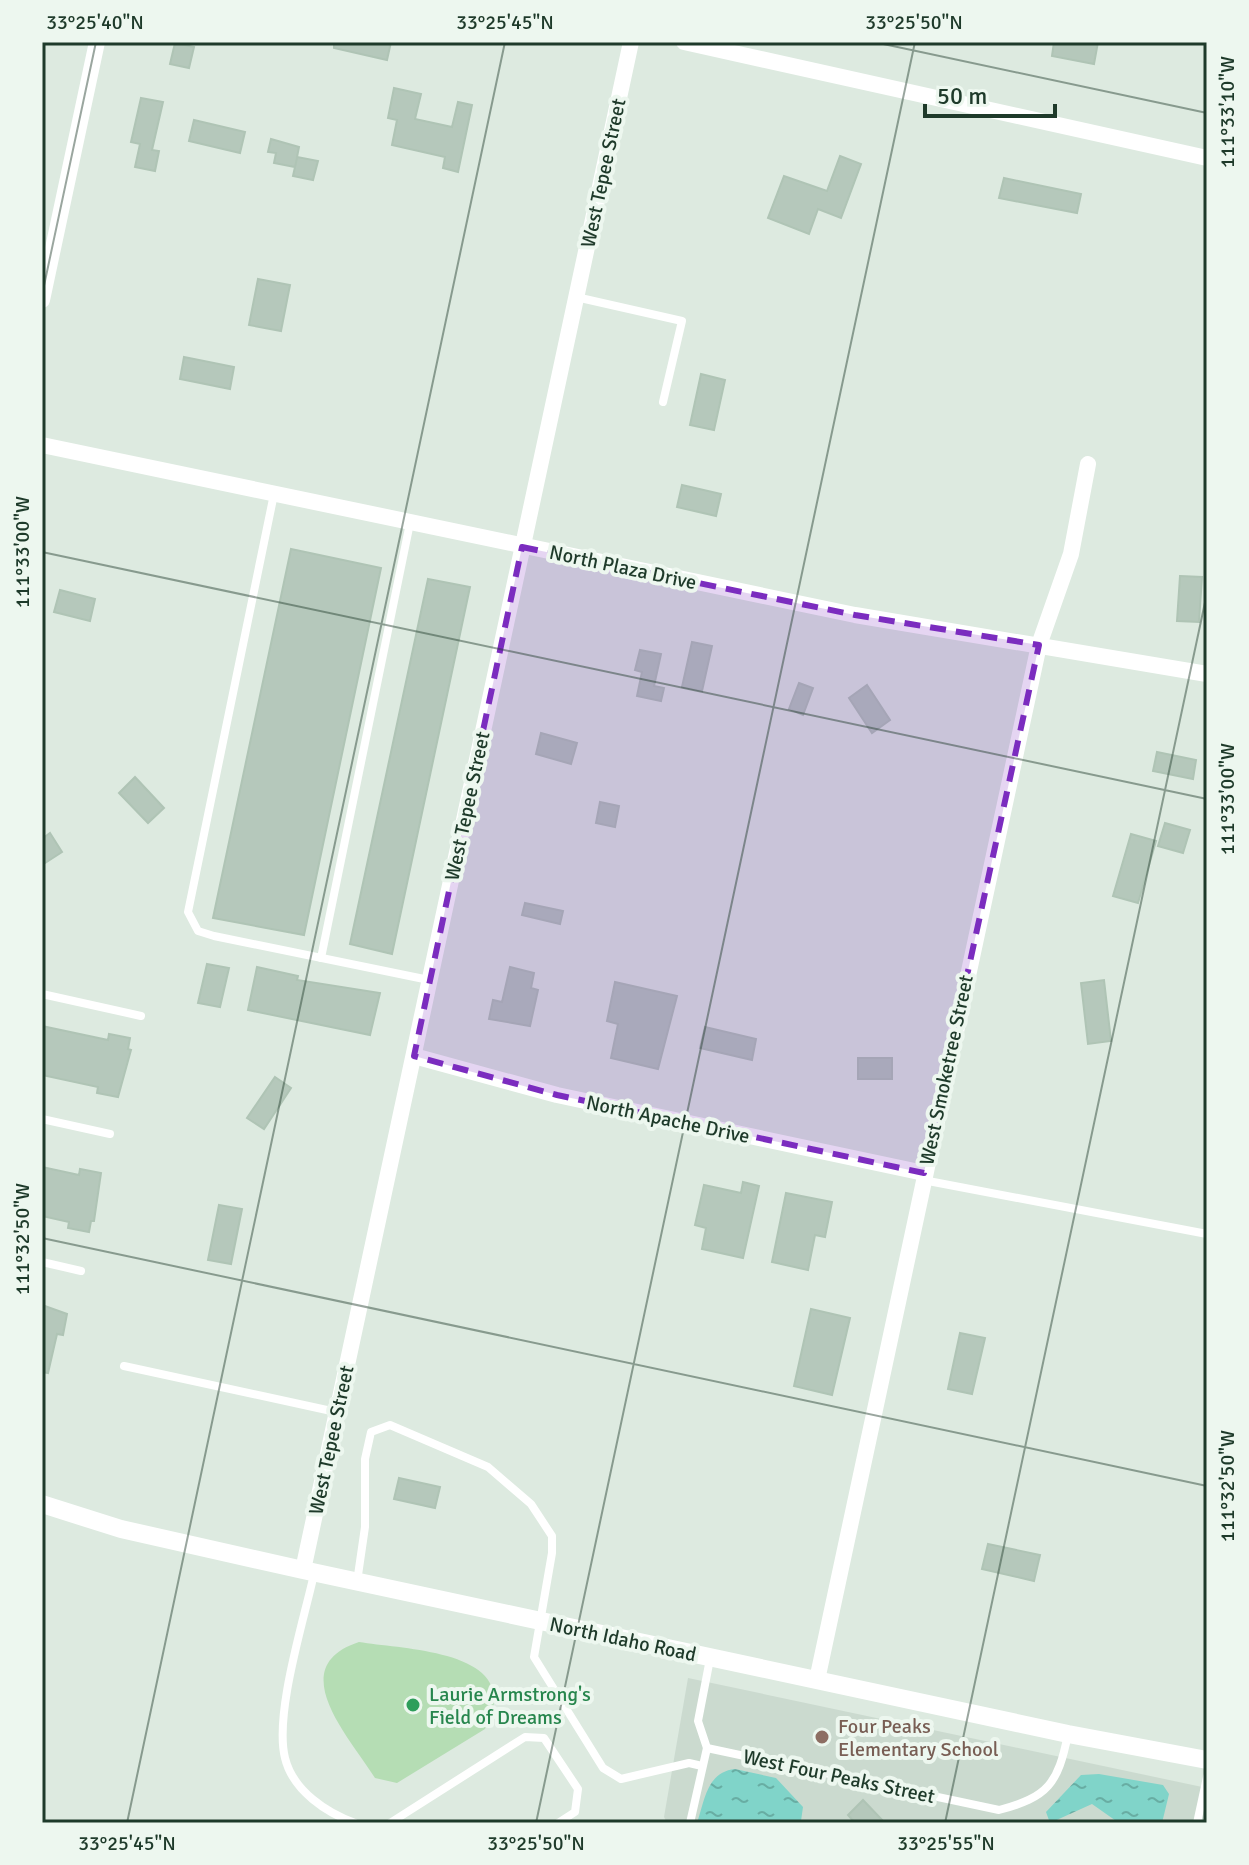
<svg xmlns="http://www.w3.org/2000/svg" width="1249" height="1865" viewBox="0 0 1249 1865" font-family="Signika,sans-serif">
	<defs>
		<pattern id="water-ripples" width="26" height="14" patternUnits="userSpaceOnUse" patternTransform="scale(2)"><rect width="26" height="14" fill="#80d4c9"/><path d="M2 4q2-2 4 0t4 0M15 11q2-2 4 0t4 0" fill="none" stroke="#68ada3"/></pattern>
	</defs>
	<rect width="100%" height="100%" fill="#ddeae0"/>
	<!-- built -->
	<polygon fill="#cbdacf" points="688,1678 1207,1788 1207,1823 667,1823 664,1817"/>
	<!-- pitch -->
	<path fill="#b5ddb4" d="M359 1642C407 1650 528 1650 485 1729L397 1783 375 1778C349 1736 283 1667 359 1642Z"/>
	<!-- water -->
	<g fill="url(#water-ripples)">
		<path d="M735 1769 776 1778 803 1807 801 1821 697 1823C705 1799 707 1772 735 1769Z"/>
		<polygon points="1099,1774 1163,1785 1169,1794 1162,1823 1119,1823 1092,1804 1050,1823 1046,1812 1081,1775"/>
	</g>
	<!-- building -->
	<g fill="#b5c8bb" stroke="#afc4b5" stroke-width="2">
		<polygon points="334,42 391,42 387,60 334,48"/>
		<polygon points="1054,42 1098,42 1094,64 1052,56"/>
		<polygon points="175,43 194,47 189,68 170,64"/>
		<polygon points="394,88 421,94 415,119 452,127 458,102 472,105 458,172 443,168 445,157 392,145 397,120 388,118"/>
		<polygon points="141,98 163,102 152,150 159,151 155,171 135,167 140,144 131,142"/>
		<polygon points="194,120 245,132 240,153 189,141"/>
		<polygon points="271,139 299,147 297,157 318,161 313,180 293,176 297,158 295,167 274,163 276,153 268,152"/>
		<polygon points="840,156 861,164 841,218 818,209 809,234 768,218 784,176 827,191"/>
		<polygon points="1004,178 1081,194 1077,213 999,198"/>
		<polygon points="258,279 290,285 281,331 249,325"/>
		<polygon points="184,357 234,367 230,389 180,379"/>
		<polygon points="701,374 725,380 714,430 690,425"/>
		<polygon points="682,485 721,494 716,516 677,507"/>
		<polygon points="291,549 381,568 304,935 213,918"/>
		<polygon points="1180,576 1202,577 1199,622 1177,621"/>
		<polygon points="428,579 470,587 392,954 350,944"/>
		<polygon points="60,590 95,599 90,621 54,612"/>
		<polygon points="692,642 712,646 702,691 682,687"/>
		<polygon points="640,650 661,654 654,686 664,688 661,701 637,696 642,672 635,670"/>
		<polygon points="799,683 813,688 803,715 789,709"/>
		<polygon points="867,685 890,720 872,733 849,698"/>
		<polygon points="541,733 577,743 571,764 536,754"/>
		<polygon points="1157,752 1196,760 1193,779 1153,771"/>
		<polygon points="135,777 164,808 148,823 119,793"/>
		<polygon points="600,802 619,806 615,827 596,823"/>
		<polygon points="1165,823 1190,830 1183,853 1158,846"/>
		<polygon points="50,833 62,852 42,865 42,839"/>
		<polygon points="1131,834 1156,841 1138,903 1113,896"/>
		<polygon points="525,903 563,911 560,924 522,915"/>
		<polygon points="207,964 229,968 220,1007 198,1003"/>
		<polygon points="257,967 298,976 297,980 380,993 370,1035 248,1010"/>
		<polygon points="510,967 534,973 531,988 538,990 530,1026 489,1019 493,1000 502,1002"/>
		<polygon points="1104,980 1111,1041 1088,1044 1081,983"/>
		<polygon points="615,982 677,996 658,1069 611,1058 618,1024 607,1021"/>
		<polygon points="42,1026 108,1040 109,1034 130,1038 128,1049 131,1050 118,1097 97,1093 98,1087 42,1075"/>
		<polygon points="705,1027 756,1039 752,1060 700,1048"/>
		<rect x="858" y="1058" width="34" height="21"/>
		<polygon points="275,1077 291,1088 264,1129 247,1118"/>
		<polygon points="42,1167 79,1175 80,1169 101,1173 94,1221 91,1221 89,1232 68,1228 69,1222 42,1216"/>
		<polygon points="743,1182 759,1186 743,1258 702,1249 706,1228 695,1225 704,1185 741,1193"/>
		<polygon points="786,1193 832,1202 825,1237 815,1235 808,1270 772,1262"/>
		<polygon points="219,1205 242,1209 231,1264 208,1260"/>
		<polygon points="42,1305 67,1314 63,1335 57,1334 48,1373 42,1372"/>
		<polygon points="811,1309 850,1318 832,1395 794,1386"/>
		<polygon points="960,1333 985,1338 972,1394 948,1389"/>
		<polygon points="399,1478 440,1487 435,1508 394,1499"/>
		<polygon points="988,1544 1040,1555 1034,1581 982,1569"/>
		<polygon points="863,1800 885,1823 855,1823 848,1815"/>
	</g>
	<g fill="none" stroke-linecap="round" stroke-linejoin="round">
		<!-- service -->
		<g stroke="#fff" stroke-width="8">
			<polyline points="576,297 682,321 663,402"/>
			<polyline points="274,494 188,912 198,931 214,936 429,980"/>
			<polyline points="321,958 410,523"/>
			<polyline points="42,994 141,1016"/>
			<polyline points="42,1119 110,1134"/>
			<polyline points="923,1180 1207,1234"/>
			<polyline points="42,1262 81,1271"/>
			<polyline points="124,1366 336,1412"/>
			<path d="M314 1574C304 1620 274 1714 285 1758 293 1791 327 1813 355 1823"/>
			<polyline points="357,1582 365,1527 365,1459 371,1432 390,1425 488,1467 531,1504 552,1536 552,1553 534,1657 603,1768 621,1779 689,1763 702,1766"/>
			<path d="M710 1659 698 1721 707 1748 999 1810C1048 1797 1058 1784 1068 1734"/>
			<polyline points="390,1823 525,1737 544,1738 578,1789 575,1812 558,1823"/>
			<polyline points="690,1823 707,1748"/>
			<polyline points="1197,1823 1207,1777"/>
		</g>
		<!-- minor -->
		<g stroke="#fff" stroke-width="16">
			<polyline points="684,42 1207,158"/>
			<polyline points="42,300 97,42"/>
			<polyline points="42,445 855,615 1207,674"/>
			<polyline points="414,1056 557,1095 924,1173"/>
			<polyline points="303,1570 631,42"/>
			<polyline points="817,1680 1039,645 1071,554 1088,464"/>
		</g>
		<!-- tertiary -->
		<polyline stroke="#fff" stroke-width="18" points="42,1504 121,1529 303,1570 1068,1734 1207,1760"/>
	</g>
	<!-- marked area -->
	<path fill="#7b2cbf" fill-opacity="0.2" stroke="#7b2cbf" stroke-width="6" stroke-dasharray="16 10" stroke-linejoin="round" d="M522 547 855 615 1039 645 924 1173 557 1095 414 1056Z"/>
	<!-- ticks -->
	<path fill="none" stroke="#1e3a2a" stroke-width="2" stroke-opacity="0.45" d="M874 42 1207 113M42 295 96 42M42 552 1207 799M42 1238 1207 1486M127 1823 505 42M536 1823 915 42M945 1823 1207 593"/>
	<!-- markers -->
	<circle fill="#2e9e5b" stroke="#edf7ef" stroke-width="3" cx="413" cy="1705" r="8"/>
	<circle fill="#8d6e63" stroke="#edf7ef" stroke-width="3" cx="822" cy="1737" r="8"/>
	<g text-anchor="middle" stroke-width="8" stroke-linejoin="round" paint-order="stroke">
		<!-- street labels -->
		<g font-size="20" fill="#1e3a2a" stroke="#edf7ef">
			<text transform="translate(603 173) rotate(-78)" y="7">West Tepee Street</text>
			<text transform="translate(623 567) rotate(12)" y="7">North Plaza Drive</text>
			<text transform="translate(467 806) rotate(-78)" y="7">West Tepee Street</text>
			<text transform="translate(946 1070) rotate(-78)" y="7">West Smoketree Street</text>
			<text transform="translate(668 1119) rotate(12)" y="7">North Apache Drive</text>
			<text transform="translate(331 1440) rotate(-78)" y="7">West Tepee Street</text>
			<text transform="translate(623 1639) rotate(12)" y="7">North Idaho Road</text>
			<text transform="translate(839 1776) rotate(12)" y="7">West Four Peaks Street</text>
		</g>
		<!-- leisure labels -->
		<g font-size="20" fill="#27864d" stroke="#edf7ef" text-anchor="start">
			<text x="429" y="1701">Laurie Armstrong's<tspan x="429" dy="23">Field of Dreams</tspan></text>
		</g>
		<!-- education labels -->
		<g font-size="20" fill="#785e54" stroke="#edf7ef" text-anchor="start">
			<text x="838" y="1733">Four Peaks<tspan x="838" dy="23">Elementary School</tspan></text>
		</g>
	</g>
	<!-- border -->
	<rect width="1249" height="1865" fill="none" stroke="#edf7ef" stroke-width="88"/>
	<!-- scale -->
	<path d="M925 104v12h130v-12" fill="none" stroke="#1e3a2a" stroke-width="4"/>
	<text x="937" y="104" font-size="24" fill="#1e3a2a" stroke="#edf7ef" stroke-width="6" paint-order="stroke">50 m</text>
	<rect x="44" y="44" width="1161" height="1777" fill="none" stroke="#1e3a2a" stroke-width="3"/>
	<g font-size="20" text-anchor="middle" fill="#1e3a2a">
		<text x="95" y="29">33°25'40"N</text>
		<text x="505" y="29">33°25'45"N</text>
		<text x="914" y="29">33°25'50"N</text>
		<text transform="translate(1227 112) rotate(-90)" y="7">111°33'10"W</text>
		<text transform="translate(22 552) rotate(-90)" y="7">111°33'00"W</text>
		<text transform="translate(1227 799) rotate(-90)" y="7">111°33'00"W</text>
		<text transform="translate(22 1239) rotate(-90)" y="7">111°32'50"W</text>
		<text transform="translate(1227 1486) rotate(-90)" y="7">111°32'50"W</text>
		<text x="127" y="1850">33°25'45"N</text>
		<text x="536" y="1850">33°25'50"N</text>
		<text x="946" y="1850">33°25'55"N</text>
	</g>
</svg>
